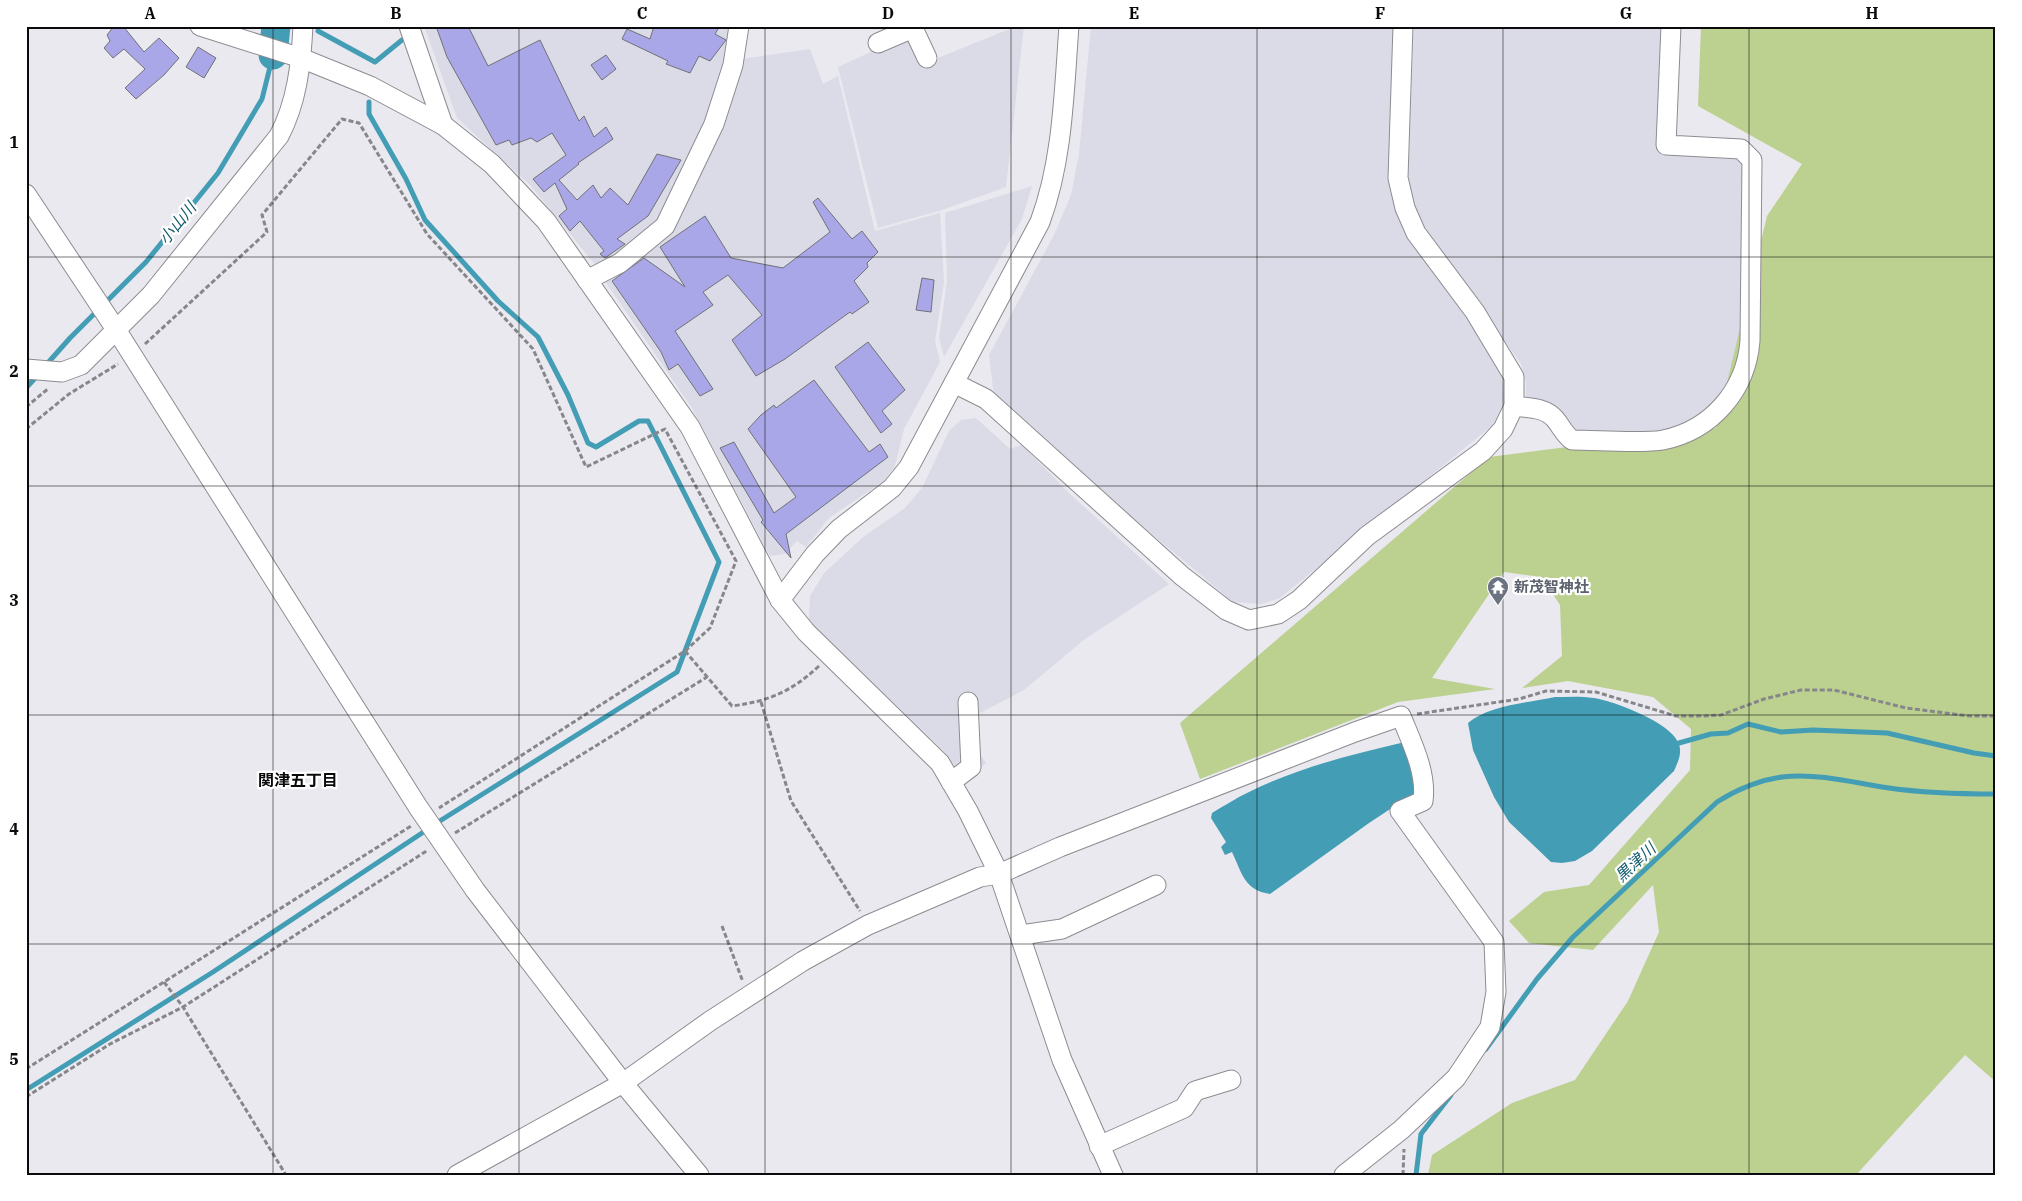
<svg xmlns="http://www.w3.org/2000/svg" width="2022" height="1201" viewBox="0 0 2022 1201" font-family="'IBM Plex Serif','Noto Sans JP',serif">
	<rect width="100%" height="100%" fill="#e9e9ef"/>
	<!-- built -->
	<g fill="#dbdbe8">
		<polygon points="424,26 733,26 725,74 695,148 651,234 597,267 531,186 457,118"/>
		<polygon points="1017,26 1024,26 1006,187 942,210 878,228 838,67 910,34 923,64"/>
		<polygon points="1091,26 1395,26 1389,185 1397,213 1471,323 1501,373 1504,400 1493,425 1280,598 1261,604 1233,602 1060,457 994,396 989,355 1054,235 1071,195 1079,154"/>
		<polygon points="1414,26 1667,26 1661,151 1739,153 1745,162 1744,182 1741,183 1743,346 1730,385 1706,411 1675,429 1644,433 1577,433 1526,398 1526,382 1521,364 1425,228 1415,209 1408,185"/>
		<polygon points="810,49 823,84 838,76 875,231 940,213 944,282 935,341 940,362 904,429 895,466 884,481 829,518 806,547 797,541 785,554 770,556 692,408 602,277 668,236 677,225 685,199 708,159 738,82 741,59"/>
		<polygon points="1032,186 1022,219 944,357 939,338 947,281 945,213"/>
		<polygon points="976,418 1010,449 1022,445 1069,493 1169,584 1085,639 1024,690 976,715 976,748 986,763 965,781 944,751 809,621 810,596 824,573 863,537 905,508 922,488 949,431 961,420"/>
	</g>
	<!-- green -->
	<polygon fill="#bcd090" points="1701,26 1996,26 1996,1082 1965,1055 1856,1175 1428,1175 1432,1155 1512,1103 1575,1080 1628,1001 1659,932 1653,885 1593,950 1529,943 1509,921 1544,892 1589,885 1690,770 1691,729 1653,697 1568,681 1522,688 1562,656 1560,605 1542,577 1504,572 1432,678 1495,689 1398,702 1200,779 1180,723 1489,457 1716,428 1767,216 1802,164 1698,106"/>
	<!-- water -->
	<g fill="#439db5">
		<path d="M1555 697C1567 697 1581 696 1594 698 1614 701 1669 722 1678 742 1683 752 1678 762 1674 771L1592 851 1575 861 1562 863 1551 862 1509 822 1494 797 1473 750 1468 723C1489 705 1528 703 1555 697Z"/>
		<path d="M1405 742 1419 790 1369 823 1270 894C1244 890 1242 873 1232 852L1225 855 1221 847 1226 842 1211 818 1212 813C1224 806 1236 798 1249 792 1297 768 1353 754 1405 742Z"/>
	</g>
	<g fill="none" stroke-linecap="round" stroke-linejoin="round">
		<!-- stream -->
		<g stroke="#439db5" stroke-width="5">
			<polyline points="318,31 375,62 402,40"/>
			<polyline points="369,102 369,114 406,179 425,220 498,301 538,337 568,395 588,443 596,447 639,421 648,421 719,562 677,672 435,824"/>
			<polyline points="46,365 70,338 146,262 218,173 262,99 273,55"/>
			<polyline points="26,388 38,375"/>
			<polyline points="1679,743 1711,734 1728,733 1748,724 1781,732 1813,730 1887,733 1974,753 1996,756"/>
			<path d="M1486 1049 1537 979 1573 937 1717 802C1781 762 1820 777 1889 788 1924 793 1960 794 1996 794"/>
			<polyline points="26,1090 213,972 428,829"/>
			<polyline points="1416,1175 1421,1134 1451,1095"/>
		</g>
		<!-- river -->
		<polyline stroke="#439db5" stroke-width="29" points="273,55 276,26"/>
	</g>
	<!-- building -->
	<g fill="#a9a7e7" stroke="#717175">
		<polygon points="114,26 123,26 144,52 159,38 179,58 164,75 136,99 125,88 145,69 124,49 113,58 104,48 110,41 107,35"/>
		<polygon points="436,26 468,26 488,66 540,40 579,121 584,116 594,137 606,127 613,139 578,163 579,164 559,180 577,200 593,185 601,198 610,188 628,205 657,154 681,160 648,216 617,239 625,244 605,258 600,254 604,251 580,221 570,231 559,216 567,209 555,183 544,192 533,179 566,155 552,133 537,142 531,138 512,145 509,140 496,145 447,57"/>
		<polygon points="654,26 720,26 715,34 726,40 710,61 699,56 690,73 666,64 668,61 622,39 627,29 650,39"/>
		<polygon points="198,47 216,58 204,78 186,67"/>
		<polygon points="606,55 616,69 602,80 591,65"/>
		<polygon points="818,198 852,239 862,231 878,252 867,263 868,267 854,281 869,302 852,314 850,312 785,359 756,376 732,340 762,315 728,275 703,292 713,305 675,331 713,389 700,396 678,364 669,370 661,352 612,281 644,258 685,287 660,247 705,216 731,258 783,268 830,232 813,202"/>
		<polygon points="922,278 934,280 931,312 916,310"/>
		<polygon points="868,342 905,390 882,411 892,424 881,433 835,367"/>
		<polygon points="814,380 869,452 880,444 888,457 786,534 791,558 761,522 763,520 720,448 734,442 774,513 796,497 748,429 761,415 774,405 776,408"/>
	</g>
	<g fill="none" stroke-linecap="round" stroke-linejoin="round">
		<!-- minor casing -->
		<g stroke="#8c8c91" stroke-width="21">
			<g id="minor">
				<polyline points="200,26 301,58 370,86 443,125 492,164 546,221 690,427 780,600 806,632 940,763 968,811 999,874 1062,1060 1113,1175"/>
				<polyline points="409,26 443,125"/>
				<polyline points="912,26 927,58"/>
				<polyline points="878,43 913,28"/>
				<polyline points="26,194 117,331 418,807 475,890 623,1083 699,1175"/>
				<polyline points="587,280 620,263 665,226 714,124 733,65 739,26"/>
				<path d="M26 369 62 372 81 365 151 295 279 136C297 102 301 65 303 26"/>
				<polyline points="954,383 986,399 1182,576 1226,610 1249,620 1278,614 1299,600 1367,536 1483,451 1503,429 1514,406 1514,377 1475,312 1416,233 1405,208 1398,178 1403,26"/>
				<path d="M1514 406C1528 408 1545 407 1555 419 1561 426 1564 434 1572 440 1597 440 1640 444 1663 440 1712 430 1746 390 1750 341L1752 160 1741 149 1666 145 1671 26"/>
				<path d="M780 600 815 554 839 529 892 488 909 467 1040 222C1063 160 1064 92 1069 26"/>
				<polyline points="951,782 971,767 968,702"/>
				<polyline points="1021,935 1062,929 1156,885"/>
				<polyline points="1099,1146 1184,1108 1195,1091 1231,1080"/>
				<path d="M457 1175 623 1083 710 1021 803 961 868 925 980 877 999 874 1060 847 1355 732 1401 716C1412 743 1427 773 1423 801L1400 811 1494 942 1496 992 1490 1027 1456 1078 1401 1130 1344 1175"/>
			</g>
		</g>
		<!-- path -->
		<g stroke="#87878b" stroke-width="3" stroke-dasharray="5 2.5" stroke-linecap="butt">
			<polyline points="145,344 267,232 262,215 342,119 359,123 427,234 533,349 586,467 665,429 736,561 710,628 685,651 439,808"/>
			<polyline points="26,407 49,388"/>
			<polyline points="26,429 69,394 118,364"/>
			<path d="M685 651 732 706C769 701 791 692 819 666"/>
			<polyline points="761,702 791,801 860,911"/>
			<polyline points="1417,714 1519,699 1546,691 1596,692 1676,716 1704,716 1721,715 1764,699 1801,690 1834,690 1906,708 1969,716 1996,716"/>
			<polyline points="455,833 707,677"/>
			<polyline points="722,926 743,982"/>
			<polyline points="164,982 183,1007 286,1175"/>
			<polyline points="26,1069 411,826"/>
			<polyline points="26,1097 110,1044 183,1007 428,850"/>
			<polyline points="1403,1175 1404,1149"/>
		</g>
		<!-- minor -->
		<use href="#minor" stroke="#fff" stroke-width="19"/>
	</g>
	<!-- grid -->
	<path fill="none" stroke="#0b0b0d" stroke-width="1" stroke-opacity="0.55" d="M273 26V1175M519 26V1175M765 26V1175M1011 26V1175M1257 26V1175M1503 26V1175M1749 26V1175M26 257H1996M26 486H1996M26 715H1996M26 944H1996"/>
	<!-- icons -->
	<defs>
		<g id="temple-pin" transform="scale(1.125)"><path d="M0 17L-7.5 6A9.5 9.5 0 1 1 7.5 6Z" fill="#6b7280" stroke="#fff"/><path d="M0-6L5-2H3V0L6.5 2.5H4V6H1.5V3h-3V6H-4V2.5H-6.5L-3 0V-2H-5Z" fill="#fff"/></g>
	</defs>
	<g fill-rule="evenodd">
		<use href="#temple-pin" x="1498" y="587"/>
	</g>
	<g text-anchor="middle" stroke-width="4.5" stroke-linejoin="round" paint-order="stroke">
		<!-- worship labels -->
		<g font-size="15" font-weight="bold" fill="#5b616d" stroke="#fff" text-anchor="start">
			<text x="1514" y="592">新茂智神社</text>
		</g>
		<!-- water labels -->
		<g font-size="16" font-style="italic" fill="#135c6e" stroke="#fff">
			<text transform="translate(177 223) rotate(-51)" y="6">小山川</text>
			<text transform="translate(1635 862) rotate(-43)" y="6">黒津川</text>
		</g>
		<!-- neighbourhood labels -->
		<g font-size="16" font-weight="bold" fill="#0b0b0d" stroke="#fff">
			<text x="298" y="786">関津五丁目</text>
		</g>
	</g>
	<!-- border -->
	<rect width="2022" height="1201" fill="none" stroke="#ffffff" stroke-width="55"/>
	<rect x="28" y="28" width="1966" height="1146" fill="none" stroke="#0b0b0d" stroke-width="2"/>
	<g font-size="16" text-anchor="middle" font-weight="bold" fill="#0b0b0d">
		<text x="150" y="19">A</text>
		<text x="396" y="19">B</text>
		<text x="642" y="19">C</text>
		<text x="888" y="19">D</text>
		<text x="1134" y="19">E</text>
		<text x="1380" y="19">F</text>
		<text x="1626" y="19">G</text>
		<text x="1872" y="19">H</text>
		<text x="14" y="148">1</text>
		<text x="14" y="377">2</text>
		<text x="14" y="606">3</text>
		<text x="14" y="835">4</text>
		<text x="14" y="1065">5</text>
	</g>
</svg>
